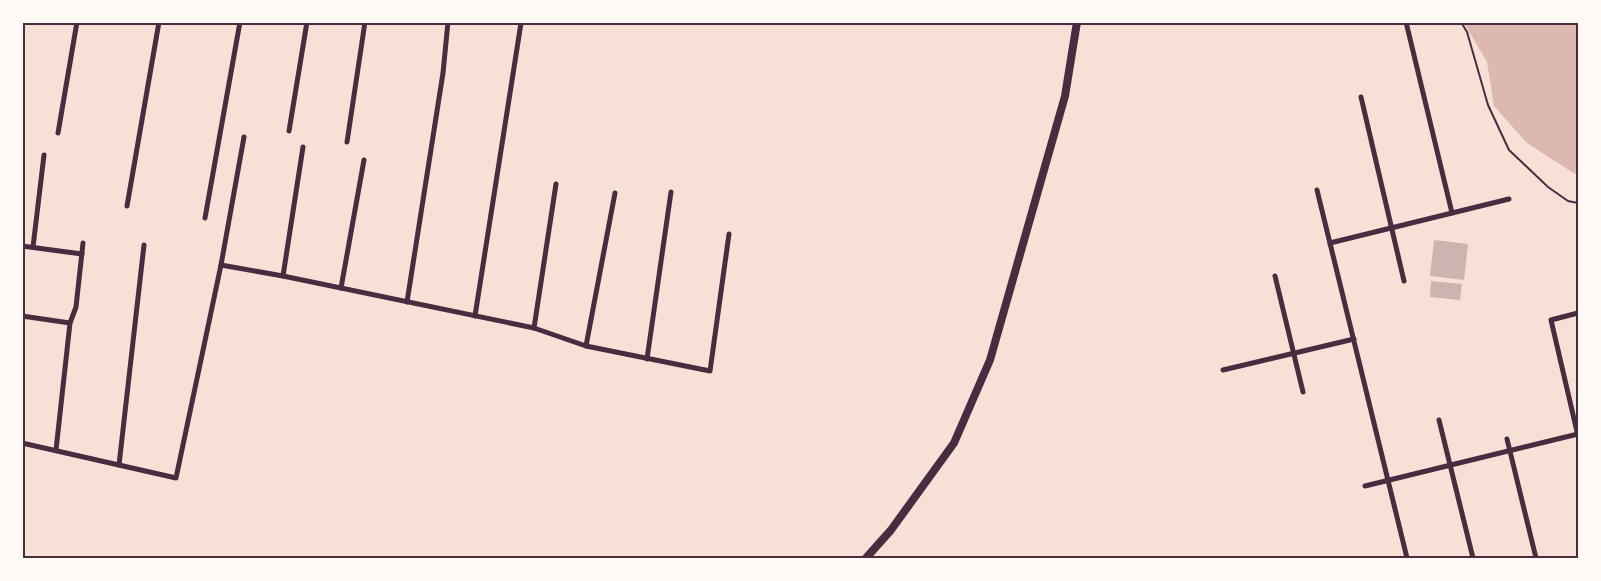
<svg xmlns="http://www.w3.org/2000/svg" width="1601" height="581" viewBox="0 0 1601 581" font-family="Signika,sans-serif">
	<rect width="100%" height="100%" fill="#f7e1d7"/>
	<!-- water -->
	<polygon fill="#dcb8b0" points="1464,23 1578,23 1578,165 1575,174 1527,143 1494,106 1487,62"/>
	<!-- building -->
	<g fill="#ccb4b1">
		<polygon points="1434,240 1468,244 1464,280 1430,276"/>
		<polygon points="1431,281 1462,284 1460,300 1430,297"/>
	</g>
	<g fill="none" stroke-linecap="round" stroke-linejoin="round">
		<!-- path -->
		<polyline stroke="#4a2c40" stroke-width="2" points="1461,22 1467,32 1488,105 1509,150 1548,187 1568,201 1578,203"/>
		<!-- minor -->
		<g stroke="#4a2c40" stroke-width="5">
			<polyline points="1406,22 1452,213"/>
			<polyline points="1361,97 1404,281"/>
			<polyline points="289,131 307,22"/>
			<polyline points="58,133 77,22"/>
			<polyline points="347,142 365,22"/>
			<polyline points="1317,190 1407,558"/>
			<polyline points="127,206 159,22"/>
			<polyline points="205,218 240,22"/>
			<polyline points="1330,243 1509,199"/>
			<polyline points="22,246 82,254"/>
			<polyline points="33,247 44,155"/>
			<polyline points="221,265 283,276 534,328 586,346 710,371 729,234"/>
			<polyline points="283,276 303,147"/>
			<polyline points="1275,276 1303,392"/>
			<polyline points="341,288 364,160"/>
			<polyline points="407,302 443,73 448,22"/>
			<polyline points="1578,313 1551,320 1578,436"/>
			<polyline points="22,316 70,323"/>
			<polyline points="475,316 521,23"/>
			<polyline points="534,328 556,184"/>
			<polyline points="586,346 615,193"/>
			<polyline points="647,359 671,192"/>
			<polyline points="1223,370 1354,339"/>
			<polyline points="1439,420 1473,558"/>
			<polyline points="1507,439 1536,558"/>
			<polyline points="22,443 176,478 221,265 244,137"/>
			<polyline points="56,450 70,323 76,307 83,243"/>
			<polyline points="119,465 144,245"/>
			<polyline points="1365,486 1578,434"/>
		</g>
		<!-- tertiary -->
		<polyline stroke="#4a2c40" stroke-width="8" points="866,558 891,530 954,443 990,360 1065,96 1077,22"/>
	</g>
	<!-- border -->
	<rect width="1601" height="581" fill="none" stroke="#fffaf5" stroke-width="48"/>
	<rect x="24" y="24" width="1553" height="533" fill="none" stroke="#4a2c40" stroke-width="2"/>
</svg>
